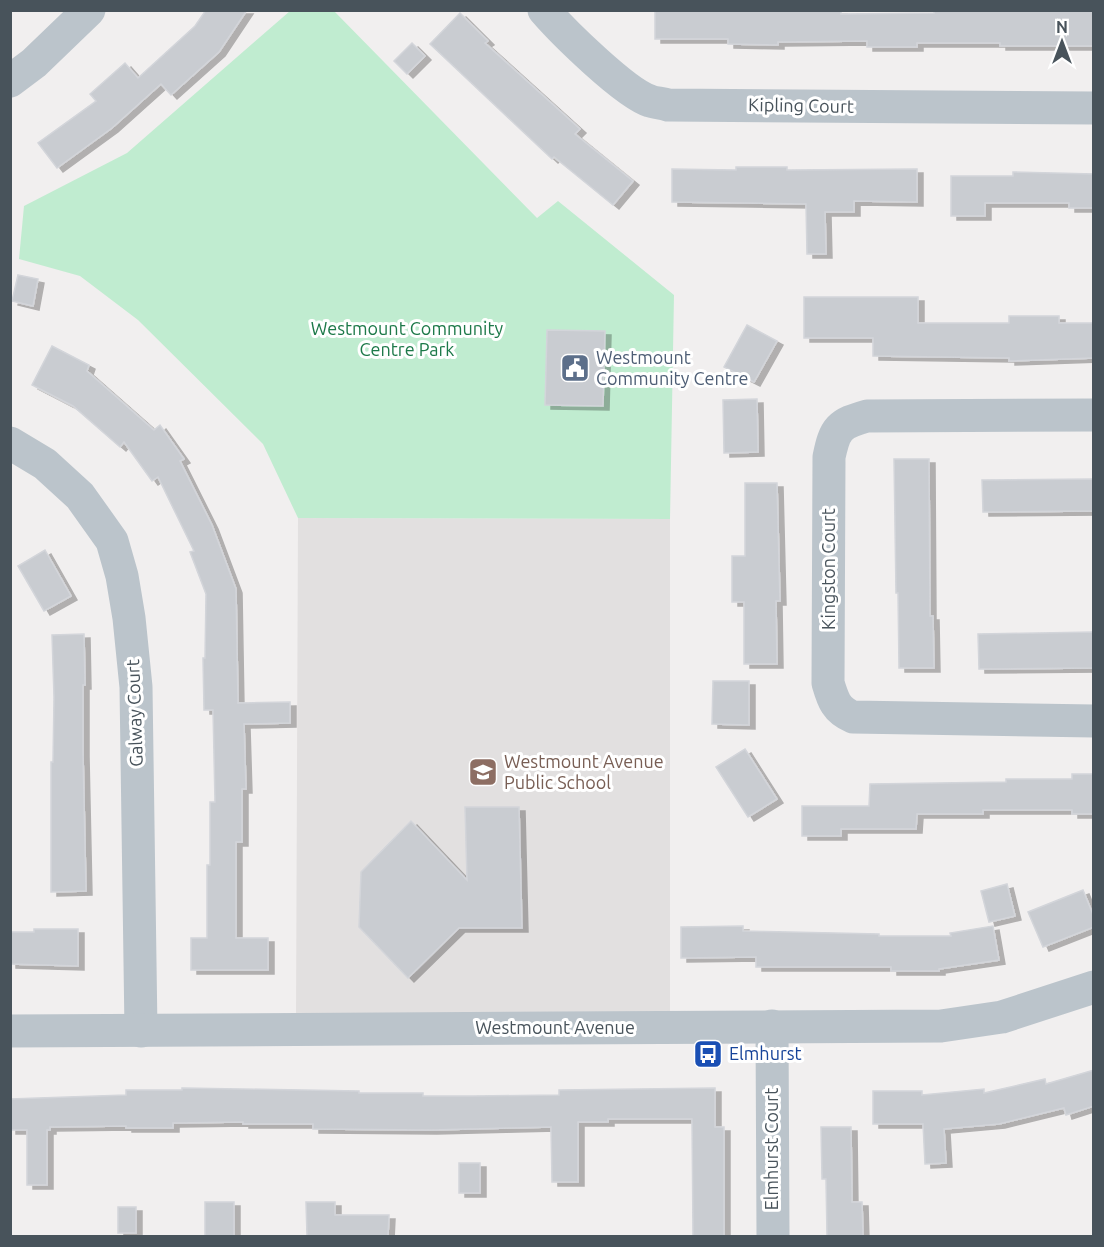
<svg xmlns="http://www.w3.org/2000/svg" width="1104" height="1247" viewBox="0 0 1104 1247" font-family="Ubuntu,sans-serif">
	<defs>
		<filter id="shadow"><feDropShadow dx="6" dy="4" stdDeviation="0" flood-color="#0004"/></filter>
	</defs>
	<rect width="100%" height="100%" fill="#f1efef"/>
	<!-- education -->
	<polygon fill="#e2e0e0" points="298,518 670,519 670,1025 296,1028"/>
	<!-- green -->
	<polygon fill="#c0ecd0" points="290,11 334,11 537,218 558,201 674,295 670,519 298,518 263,444 138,320 80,276 19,259 24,206 127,153"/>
	<!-- building -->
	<g fill="#c9ccd1" stroke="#d3d5da" stroke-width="1.5" filter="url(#shadow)">
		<polygon points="206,10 247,10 219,52 171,95 161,84 112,128 57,168 38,143 96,101 90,94 125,63 138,78 195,26"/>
		<polygon points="655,10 841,10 841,14 934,13 934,11 1094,10 1094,46 1000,46 1000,43 917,43 917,47 867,47 867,41 778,42 778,45 728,44 728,39 655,39"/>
		<polygon points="460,13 488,41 485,43 580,129 575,134 633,181 613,205 554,157 552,159 430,44"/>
		<polygon points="412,43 425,56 407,74 394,61"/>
		<polygon points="736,167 787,167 787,170 917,169 917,202 854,201 854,212 825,212 826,254 807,254 806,204 672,202 672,169 736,170"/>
		<polygon points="1013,172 1094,174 1094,208 1069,208 1069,203 985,203 985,216 951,216 951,176 1013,176"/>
		<polygon points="18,275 38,279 33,306 12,301"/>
		<polygon points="804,297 918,297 918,323 1009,323 1009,316 1059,316 1059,323 1094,323 1094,358 1009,361 1009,358 873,356 873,338 804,338"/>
		<polygon points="747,325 777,341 754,382 724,367"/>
		<polygon points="547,330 605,331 603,406 545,405"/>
		<polygon points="52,346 89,365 87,371 154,430 160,425 184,459 180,461 212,525 236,589 238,703 290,702 290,723 244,724 246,789 242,789 242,842 236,842 236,938 268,938 268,970 191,970 191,938 207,938 207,865 210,865 210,802 215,802 213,710 204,710 203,658 205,658 206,594 190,552 194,551 158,477 152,481 124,442 120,447 73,406 32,385"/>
		<polygon points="757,399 758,452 724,453 723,400"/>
		<polygon points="894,459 929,459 930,616 933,616 934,668 899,668 898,593 896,593"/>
		<polygon points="1094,479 1094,511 983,512 982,480"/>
		<polygon points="745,483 777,483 780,601 776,601 777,664 744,664 744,602 732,602 732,556 745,556"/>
		<polygon points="45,550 71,596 44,611 18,566"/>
		<polygon points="1094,632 1094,668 979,669 978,634"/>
		<polygon points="84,634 85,685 83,685 83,753 86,891 51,892 51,762 53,762 54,697 52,635"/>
		<polygon points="713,681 749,681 749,725 712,724"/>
		<polygon points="745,749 777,799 748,817 716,767"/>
		<polygon points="1072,774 1094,774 1094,814 1072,814 1072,810 983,810 983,814 917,814 916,829 841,829 841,836 802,836 802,806 869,806 870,784 1006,782 1006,779 1072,779"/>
		<polygon points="465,807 519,807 522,928 459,928 408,978 359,927 361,872 411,821 467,880"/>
		<polygon points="1007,884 1015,916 989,922 981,891"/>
		<polygon points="1083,890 1094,917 1094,927 1043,947 1028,912"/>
		<polygon points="743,926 743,931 879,934 879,936 951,936 950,933 993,926 999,960 939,969 939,971 891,971 891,967 756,967 756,957 681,958 681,927"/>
		<polygon points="34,929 78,929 78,966 10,964 10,932 34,932"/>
		<polygon points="1094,1070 1094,1106 1066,1115 1064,1108 999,1124 944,1129 946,1163 925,1164 923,1124 873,1124 873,1091 922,1091 922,1095 984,1089 984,1093 1045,1079 1046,1084"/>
		<polygon points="182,1088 359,1091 359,1093 423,1093 423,1096 473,1096 559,1095 559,1090 715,1088 715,1127 724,1127 724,1236 693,1236 692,1119 608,1119 608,1122 578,1122 578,1182 552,1182 551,1127 431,1130 313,1129 313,1124 243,1124 243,1122 173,1123 173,1128 126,1128 126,1126 50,1127 50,1130 47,1130 47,1185 27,1185 27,1130 10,1130 10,1099 126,1095 126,1090 182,1090"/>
		<polygon points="821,1127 851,1127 852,1202 862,1202 863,1236 827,1236 826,1179 822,1179"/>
		<rect x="459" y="1163" width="21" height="30"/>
		<rect x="205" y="1202" width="29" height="34"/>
		<polygon points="306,1202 335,1202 335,1215 389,1215 388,1236 307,1236"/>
		<rect x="118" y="1207" width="18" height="26"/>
	</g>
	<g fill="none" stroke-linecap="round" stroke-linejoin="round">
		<!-- minor -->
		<g stroke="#bbc4cb" stroke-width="33">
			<path d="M544 10C563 32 625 93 650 101 655 103 662 103 668 105L1094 108"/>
			<polyline points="10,81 34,63 89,10"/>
			<path d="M1094 415 867 416C839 424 835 428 829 457L828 683C833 700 836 710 853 717L1094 721"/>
			<polyline points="10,443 45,464 80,496 112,541 122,576 129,618 136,687 141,1031"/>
			<polyline points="772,1026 773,1236"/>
			<polyline points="10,1031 941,1026 1002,1017 1094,987"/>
		</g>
	</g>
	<!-- icons -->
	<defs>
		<g id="civic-square" transform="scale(1.5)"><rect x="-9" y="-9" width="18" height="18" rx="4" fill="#5c6f8a" stroke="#fff"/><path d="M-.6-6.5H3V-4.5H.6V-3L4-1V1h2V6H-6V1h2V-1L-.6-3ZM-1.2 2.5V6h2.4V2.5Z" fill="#fff"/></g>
		<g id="school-square" transform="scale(1.5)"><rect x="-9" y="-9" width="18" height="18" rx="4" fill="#8d6e63" stroke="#fff"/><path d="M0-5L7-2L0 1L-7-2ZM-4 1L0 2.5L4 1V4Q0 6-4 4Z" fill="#fff"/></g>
		<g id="bus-square" transform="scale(1.5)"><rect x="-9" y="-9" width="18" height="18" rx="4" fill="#1a4fb4" stroke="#fff"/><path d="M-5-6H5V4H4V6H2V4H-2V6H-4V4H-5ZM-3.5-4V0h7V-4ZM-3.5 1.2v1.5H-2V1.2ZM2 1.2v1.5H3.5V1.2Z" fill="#fff"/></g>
	</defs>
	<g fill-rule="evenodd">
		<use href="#civic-square" x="575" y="368"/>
		<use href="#school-square" x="483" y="772"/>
		<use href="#bus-square" x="708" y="1054"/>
	</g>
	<g text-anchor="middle" stroke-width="6" stroke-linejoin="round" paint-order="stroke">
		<!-- street labels -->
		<g font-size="18" fill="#48535b" stroke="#fff">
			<text transform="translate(801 106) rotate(1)" y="6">Kipling Court</text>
			<text transform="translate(829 569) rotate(-90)" y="6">Kingston Court</text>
			<text transform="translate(135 713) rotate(-92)" y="6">Galway Court</text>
			<text x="555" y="1034">Westmount Avenue</text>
			<text transform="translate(772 1149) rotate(-90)" y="6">Elmhurst Court</text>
		</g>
		<!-- park labels -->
		<g font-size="18" fill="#1d7949" stroke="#fff">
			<text x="407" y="335">Westmount Community<tspan x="407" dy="21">Centre Park</tspan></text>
		</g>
		<!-- service labels -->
		<g font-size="18" fill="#4e5e75" stroke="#fff" text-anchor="start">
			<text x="596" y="364">Westmount<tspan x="596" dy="21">Community Centre</tspan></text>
		</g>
		<!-- education labels -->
		<g font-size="18" fill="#785e54" stroke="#fff" text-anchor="start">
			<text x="504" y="768">Westmount Avenue<tspan x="504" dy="21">Public School</tspan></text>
		</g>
		<!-- transit labels -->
		<g font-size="18" fill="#164399" stroke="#fff" text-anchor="start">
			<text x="729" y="1060">Elmhurst</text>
		</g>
	</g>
	<!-- border -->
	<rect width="1104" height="1247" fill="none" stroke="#48535b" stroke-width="24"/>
	<!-- north arrow -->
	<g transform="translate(1062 42)" stroke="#ffffff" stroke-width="4.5" paint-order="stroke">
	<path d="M0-4.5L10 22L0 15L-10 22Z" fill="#48535b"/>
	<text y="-9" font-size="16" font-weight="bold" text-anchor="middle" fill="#48535b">N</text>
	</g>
</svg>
